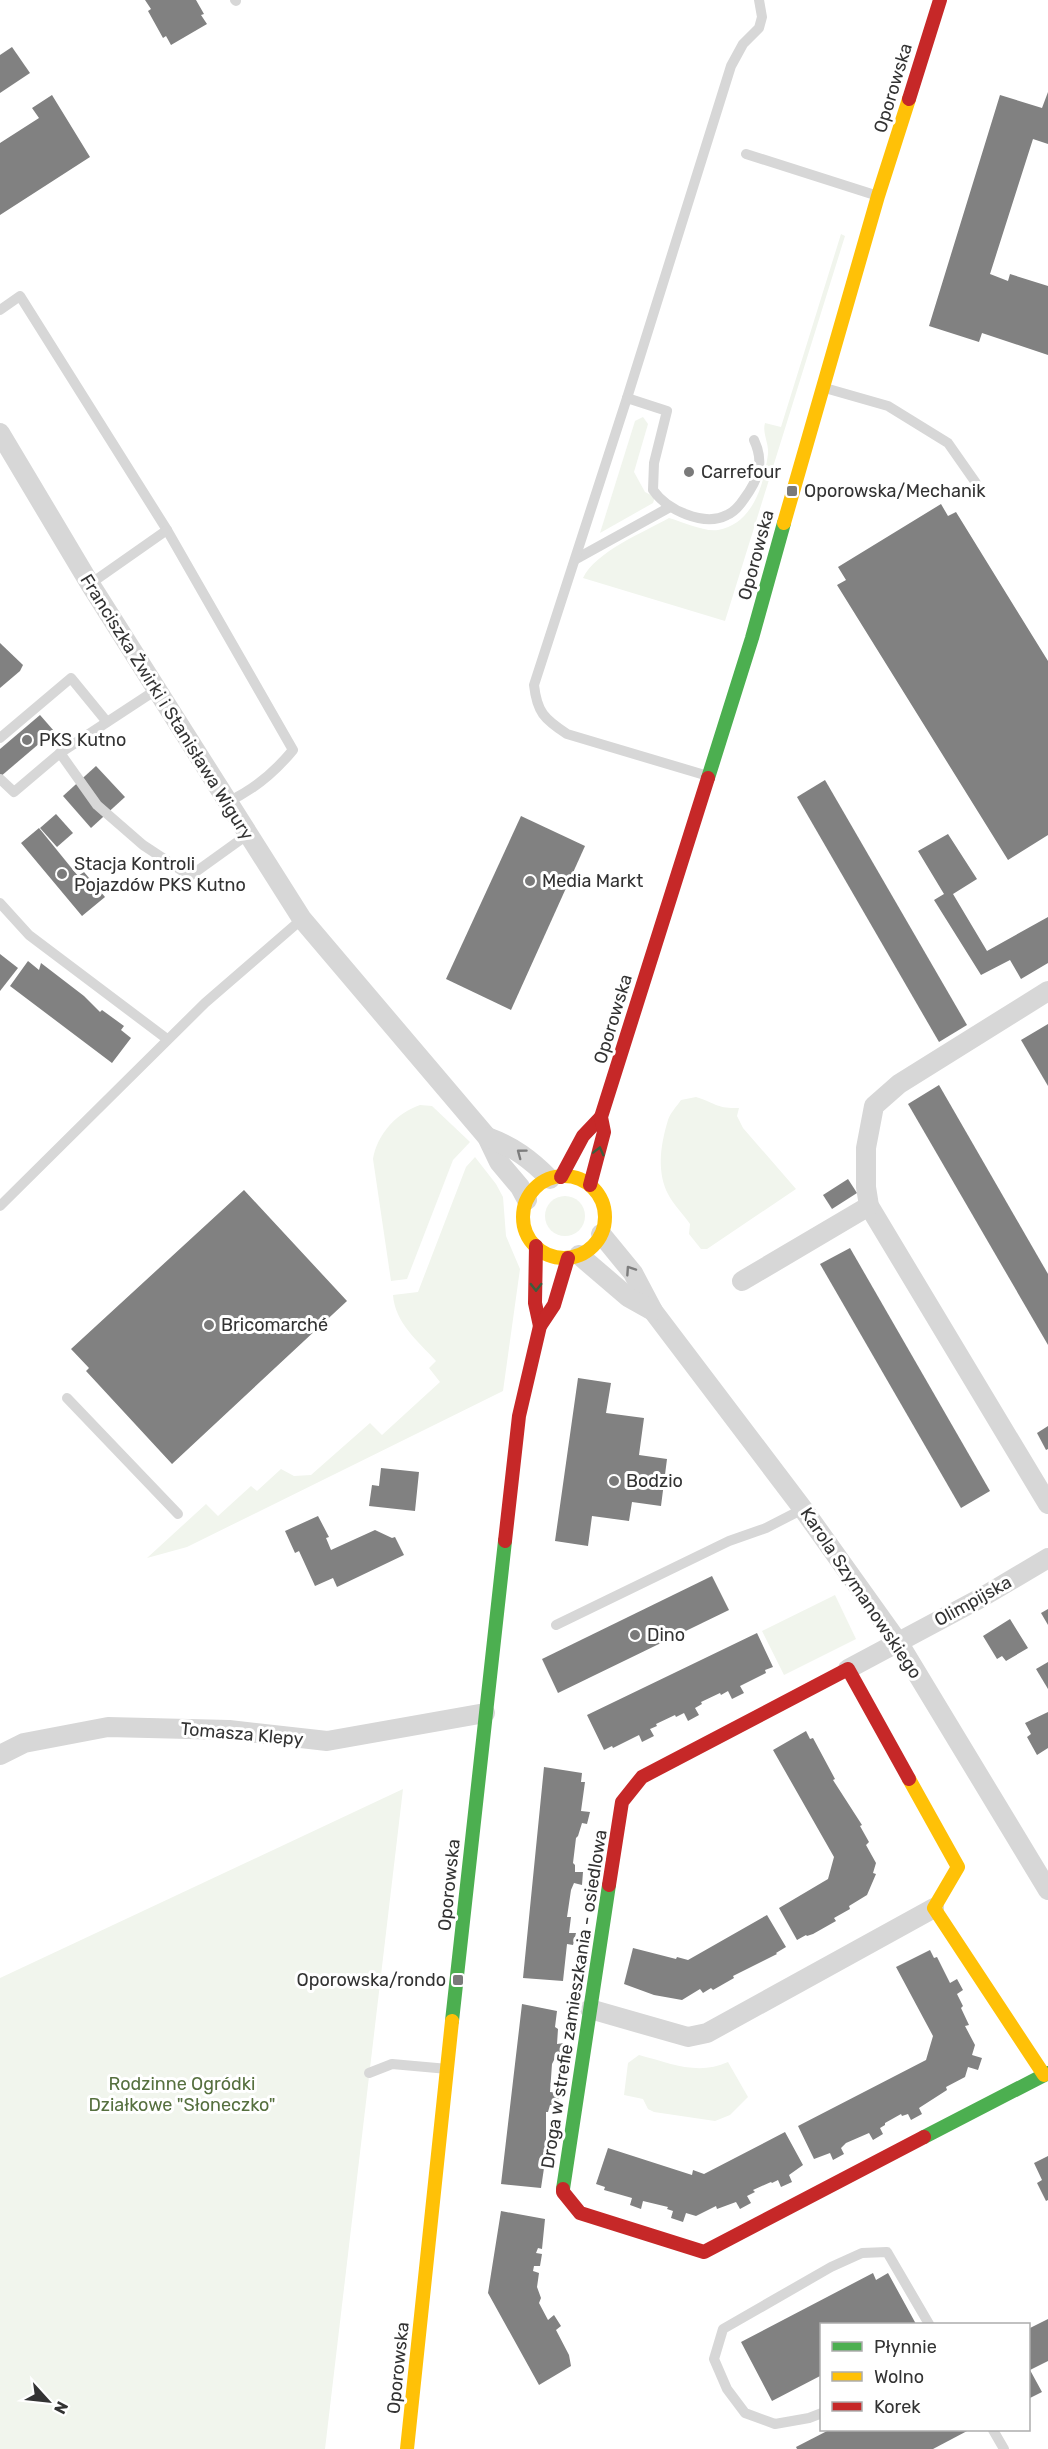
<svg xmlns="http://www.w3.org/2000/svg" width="1048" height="2449" viewBox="0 0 1048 2449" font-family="Rubik,sans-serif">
	<rect width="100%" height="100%" fill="#fff"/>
	<!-- green -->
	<g fill="#f1f5ed">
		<path d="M841 234 845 236 725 621 583 578C595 552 644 532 669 518 683 522 704 532 718 530 753 524 764 484 768 454 769 443 762 433 765 423L781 427Z"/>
		<polygon points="643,417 648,424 634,472 645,492 655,497 653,503 600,533 635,421"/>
		<path d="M696 1097C715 1103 718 1109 739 1108L737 1116 743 1128 796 1189 707 1249H701L689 1234 690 1224C683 1214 673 1204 668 1194 656 1171 661 1143 668 1120 670 1113 677 1106 681 1100Z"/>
		<path d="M420 1105 432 1106 470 1142 453 1160 407 1279 391 1281 373 1159C377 1135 396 1113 420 1105Z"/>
		<path d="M475 1157 496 1184 503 1197 506 1236 520 1269 503 1391 187 1547 147 1558 206 1504 218 1516 251 1486 257 1491 281 1469 294 1476 311 1475 370 1423 382 1435 440 1382 429 1368 436 1361C418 1341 395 1323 393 1295L418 1292 466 1167Z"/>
		<circle cx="565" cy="1216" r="20"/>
		<polygon points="835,1595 856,1639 784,1675 762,1631"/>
		<polygon points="403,1789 325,2449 0,2449 0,1978"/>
		<path d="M639 2055C670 2063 698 2076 728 2062L748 2097 730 2115 715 2121 654 2112 648 2109 643 2099 624 2095 628 2063Z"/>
	</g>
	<!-- building -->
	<g fill="#818181">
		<polygon points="145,0 196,0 204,14 201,15 207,24 171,45 166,36 163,38 148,11 151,9"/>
		<polygon points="12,47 30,73 0,93 0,55"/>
		<polygon points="1048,92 1048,144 1033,139 990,274 1008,281 1010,274 1048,286 1048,355 982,333 979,342 929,326 1000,95 1042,108"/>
		<polygon points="52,95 90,157 0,215 0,143 39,118 32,108"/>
		<polygon points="941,504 948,516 956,512 1048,661 1048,835 1008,860 837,585 846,580 838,567"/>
		<polygon points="0,643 23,665 20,671 0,688"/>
		<polygon points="40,715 54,731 0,777 0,749"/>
		<polygon points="96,766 125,797 91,828 63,796"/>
		<polygon points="825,780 967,1025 939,1042 797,797"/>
		<polygon points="56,814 73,833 57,847 40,828"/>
		<polygon points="521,816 585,846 511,1010 446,979"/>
		<polygon points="39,828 78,876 84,872 105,897 82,916 21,843"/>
		<polygon points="948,834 977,879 953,894 987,951 1048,917 1048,963 1021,979 1010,960 981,975 934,900 944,894 918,851"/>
		<polygon points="0,954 18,968 0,991"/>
		<polygon points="28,961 39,970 41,963 84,996 100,1012 102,1010 124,1026 121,1030 131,1038 112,1063 10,986"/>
		<polygon points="1048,1024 1048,1086 1021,1040"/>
		<polygon points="939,1085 1048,1274 1048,1345 908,1104"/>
		<polygon points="848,1179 857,1193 832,1209 823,1195"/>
		<polygon points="244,1190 347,1301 172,1464 86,1371 89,1368 71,1349"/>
		<polygon points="850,1248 990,1491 961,1508 820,1264"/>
		<polygon points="578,1378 611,1383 606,1413 644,1418 639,1455 667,1459 661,1506 632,1502 629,1521 592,1516 588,1546 555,1541"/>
		<polygon points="1048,1426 1048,1449 1046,1450 1037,1433"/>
		<polygon points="381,1468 419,1472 415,1511 369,1506 372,1485 379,1486"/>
		<polygon points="318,1516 329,1537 326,1538 331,1550 375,1530 392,1538 395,1537 404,1555 337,1587 333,1578 315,1586 299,1551 295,1553 285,1531"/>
		<polygon points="712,1576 729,1610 558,1693 542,1659"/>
		<polygon points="1048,1609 1048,1625 1041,1613"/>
		<polygon points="1010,1619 1028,1648 1006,1661 1002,1656 997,1659 983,1636"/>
		<polygon points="757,1633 773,1667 765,1670 766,1673 740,1686 744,1693 732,1699 728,1691 721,1695 720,1693 701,1702 702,1704 695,1708 699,1715 688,1721 684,1713 676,1717 675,1715 656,1724 657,1726 650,1729 654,1736 642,1742 639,1735 613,1748 612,1746 604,1750 587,1715"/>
		<polygon points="1048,1662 1048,1689 1036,1669"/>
		<polygon points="1048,1712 1048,1748 1037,1755 1027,1737 1031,1734 1025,1723"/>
		<polygon points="806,1731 810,1739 813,1738 835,1779 833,1780 862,1825 860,1826 869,1842 866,1845 876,1863 873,1873 876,1874 867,1895 849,1906 850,1909 834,1918 836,1921 813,1934 807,1936 806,1935 797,1940 779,1908 828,1879 834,1857 773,1750"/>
		<polygon points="544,1767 582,1773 581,1782 585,1782 581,1811 590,1812 587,1824 582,1823 578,1836 576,1838 573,1863 575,1865 575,1872 583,1872 582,1885 574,1883 571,1890 567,1917 571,1917 569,1933 576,1933 573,1945 567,1944 563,1981 523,1978"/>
		<polygon points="767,1915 786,1947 776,1953 777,1954 733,1976 734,1978 713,1990 711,1988 703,1993 700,1989 682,2000 654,1995 624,1984 633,1948 676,1959 677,1957 688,1960"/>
		<polygon points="930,1950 934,1958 937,1957 950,1983 957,1979 963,1990 957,1994 963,2006 961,2008 969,2025 965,2026 975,2045 972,2055 982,2058 978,2070 968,2067 965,2077 946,2087 947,2090 919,2108 922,2114 911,2120 908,2114 902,2116 901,2114 885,2123 885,2125 880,2128 883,2134 873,2140 869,2133 846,2143 841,2148 844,2154 833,2160 830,2153 814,2159 798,2126 926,2060 933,2036 896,1967"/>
		<polygon points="522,2004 557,2011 555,2027 558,2029 557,2044 564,2043 563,2055 556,2056 552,2064 550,2092 559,2093 558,2105 550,2105 548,2112 546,2112 546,2142 554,2143 551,2155 546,2155 541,2188 501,2184"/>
		<polygon points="785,2132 803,2165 789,2175 792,2182 781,2187 778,2180 772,2183 771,2182 753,2190 755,2192 747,2196 751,2203 740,2209 736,2202 717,2209 716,2206 696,2216 686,2213 683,2222 671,2218 673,2211 667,2209 668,2207 643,2201 641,2209 630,2205 632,2198 604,2190 605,2187 596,2184 608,2148 692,2175 693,2170 704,2174"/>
		<polygon points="1048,2156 1048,2200 1046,2201 1037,2183 1042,2180 1034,2163"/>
		<polygon points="501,2211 545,2219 542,2249 538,2248 536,2253 542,2254 540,2266 534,2266 533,2271 539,2273 537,2287 541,2298 539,2303 548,2320 554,2315 561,2326 556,2330 569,2355 571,2366 539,2385 488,2293"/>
		<polygon points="873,2273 876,2280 888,2273 916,2324 822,2324 822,2375 772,2401 741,2342"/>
		<polygon points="1048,2319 1048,2361 1030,2370 1042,2392 1028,2399 1028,2329"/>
		<polygon points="829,2430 969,2430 933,2449 797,2449 796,2447"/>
	</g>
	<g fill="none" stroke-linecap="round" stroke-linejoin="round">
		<!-- lane -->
		<g stroke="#d7d7d7" stroke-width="10">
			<polyline points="235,0 236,1"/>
			<polyline points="746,154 878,196"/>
			<polyline points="0,310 20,296 167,530"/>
			<polyline points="825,388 888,406 948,443 976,483"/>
			<polyline points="627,398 731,66 743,44 759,28 762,17 759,0"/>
			<polyline points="576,559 670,507"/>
			<path d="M90 584 167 530 293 750C274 773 254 790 227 802"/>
			<polyline points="156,690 60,753 97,805 143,845 190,876 247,835"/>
			<polyline points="0,738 71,678 107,722"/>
			<path d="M708 776 567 734C544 719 537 712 534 685L627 398 667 411 654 463 653 490C667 510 704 527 727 515 734 512 740 505 744 499 758 480 765 463 754 440"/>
			<polyline points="0,779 14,792 60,753"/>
			<polyline points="0,903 29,935 167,1039"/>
			<polyline points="0,1206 205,1003 302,919"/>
			<polyline points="67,1398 178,1514"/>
			<polyline points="556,1625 729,1541 766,1528 803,1509"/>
			<polyline points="369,2073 392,2064 448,2069"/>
			<polyline points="822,2413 809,2418 775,2424 745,2413 727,2389 714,2359 723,2329 831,2267 862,2253 887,2252 929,2324"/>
			<polyline points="993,2430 1004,2449"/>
		</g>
		<!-- street -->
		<g stroke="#d7d7d7" stroke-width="20">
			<polyline points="0,433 90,584 302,919 487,1137 499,1162 520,1187 527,1200"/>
			<polyline points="1048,991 899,1084 874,1106 866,1148 866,1187 869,1206 1048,1504"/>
			<path d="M487 1137C514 1147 530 1159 550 1179"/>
			<polyline points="601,1234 633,1273 653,1311 803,1509 898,1642 1048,1890"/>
			<polyline points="579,1255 628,1297 653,1311"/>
			<polyline points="742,1281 869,1206"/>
			<polyline points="848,1669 979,1599 1048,1558"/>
			<polyline points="0,1755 24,1743 108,1727 229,1730 327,1741 485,1713"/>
			<polyline points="590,2009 688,2037 707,2033 934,1908"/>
		</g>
		<!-- fast -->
		<g stroke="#4caf50" stroke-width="14">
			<polyline points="708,778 752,638 784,523"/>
			<polyline points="452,2021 505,1541"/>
			<polyline points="924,2137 1048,2073"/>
			<polyline points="563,2189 609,1885"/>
		</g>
		<!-- slow -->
		<g stroke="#ffc107" stroke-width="14">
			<polyline points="784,523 878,196 909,99"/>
			<circle cx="564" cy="1217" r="41"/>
			<polyline points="909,1779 958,1867 934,1908 1044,2075"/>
			<polyline points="407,2449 452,2021"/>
		</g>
		<!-- jam -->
		<g stroke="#c62828" stroke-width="14">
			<polyline points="909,99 940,0"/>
			<polyline points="561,1177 583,1136 601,1117"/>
			<polyline points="590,1185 604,1132 601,1117 708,778"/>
			<polyline points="536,1246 535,1303 540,1326"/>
			<polyline points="505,1541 519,1416 540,1326 554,1305 568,1258"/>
			<polyline points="609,1885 622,1802 642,1777 848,1669 909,1779"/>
			<polyline points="563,2189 563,2192 580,2213 704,2252 924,2137"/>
		</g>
	</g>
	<!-- one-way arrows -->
	<defs><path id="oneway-chevron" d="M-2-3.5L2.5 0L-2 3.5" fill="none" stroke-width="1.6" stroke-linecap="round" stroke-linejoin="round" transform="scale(1.5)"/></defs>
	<g stroke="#3c5e3d">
		<use href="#oneway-chevron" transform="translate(599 1151) rotate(-76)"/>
		<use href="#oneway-chevron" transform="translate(536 1287) rotate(90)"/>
	</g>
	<g stroke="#7d7d7d">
		<use href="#oneway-chevron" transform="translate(521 1153) rotate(-143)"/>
		<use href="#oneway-chevron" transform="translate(630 1270) rotate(-124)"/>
	</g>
	<!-- markers -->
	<g fill="#7a7a7a" stroke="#fff" stroke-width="2">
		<circle cx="689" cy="472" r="6"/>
		<rect x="786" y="485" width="12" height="12" rx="3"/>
		<circle cx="27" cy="740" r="6"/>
		<circle cx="62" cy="874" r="6"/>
		<circle cx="530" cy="881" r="6"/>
		<circle cx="209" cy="1325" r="6"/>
		<circle cx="614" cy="1481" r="6"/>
		<circle cx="635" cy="1635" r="6"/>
		<rect x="452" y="1974" width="12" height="12" rx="3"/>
	</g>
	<g text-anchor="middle" stroke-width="6" stroke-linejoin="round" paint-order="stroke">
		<!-- street labels -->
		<g font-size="18" fill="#333" stroke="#fff">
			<text transform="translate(893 88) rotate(-73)" y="6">Oporowska</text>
			<text transform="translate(756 555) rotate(-75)" y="6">Oporowska</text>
			<text transform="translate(167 707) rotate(58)" y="6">Franciszka Żwirki i Stanisława Wigury</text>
			<text transform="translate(613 1019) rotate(-73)" y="6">Oporowska</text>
			<text transform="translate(861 1593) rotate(56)" y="6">Karola Szymanowskiego</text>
			<text transform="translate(973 1601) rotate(-29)" y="6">Olimpijska</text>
			<text transform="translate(242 1734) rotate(5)" y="6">Tomasza Klepy</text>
			<text transform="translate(449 1885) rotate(-84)" y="6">Oporowska</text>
			<text transform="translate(574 1999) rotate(-81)" y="6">Droga w strefie zamieszkania - osiedlowa</text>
			<text transform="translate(398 2368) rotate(-84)" y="6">Oporowska</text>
		</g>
		<!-- poi labels -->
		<g font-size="18" fill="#333" stroke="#fff" text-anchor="start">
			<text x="701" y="478">Carrefour</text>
			<text x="804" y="497">Oporowska/Mechanik</text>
			<text x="39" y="746">PKS Kutno</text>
			<text x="74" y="870">Stacja Kontroli<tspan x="74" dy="21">Pojazdów PKS Kutno</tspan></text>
			<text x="542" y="887">Media Markt</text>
			<text x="221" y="1331">Bricomarché</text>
			<text x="626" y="1487">Bodzio</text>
			<text x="647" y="1641">Dino</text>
			<text x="446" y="1986" text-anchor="end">Oporowska/rondo</text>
		</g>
		<!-- park labels -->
		<g font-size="18" fill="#56703f" stroke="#fff">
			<text x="182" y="2090">Rodzinne Ogródki<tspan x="182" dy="21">Działkowe "Słoneczko"</tspan></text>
		</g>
	</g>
	<!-- legend -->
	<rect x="820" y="2323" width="210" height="108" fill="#ffffff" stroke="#adadad" stroke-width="1.5"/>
	<rect x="832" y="2342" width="30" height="9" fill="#4caf50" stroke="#adadad" stroke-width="1.5"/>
	<text x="874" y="2353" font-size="18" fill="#333333">Płynnie</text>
	<rect x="832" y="2372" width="30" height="9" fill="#ffc107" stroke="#adadad" stroke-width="1.5"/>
	<text x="874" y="2383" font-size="18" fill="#333333">Wolno</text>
	<rect x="832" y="2402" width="30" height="9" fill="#c62828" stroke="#adadad" stroke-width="1.5"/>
	<text x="874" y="2413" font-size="18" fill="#333333">Korek</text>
	<!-- north arrow -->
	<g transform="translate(48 2401) rotate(117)" stroke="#ffffff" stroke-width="4.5" paint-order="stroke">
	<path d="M0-4.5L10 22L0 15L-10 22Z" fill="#333333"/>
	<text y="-9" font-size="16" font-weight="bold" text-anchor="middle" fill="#333333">N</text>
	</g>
</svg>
